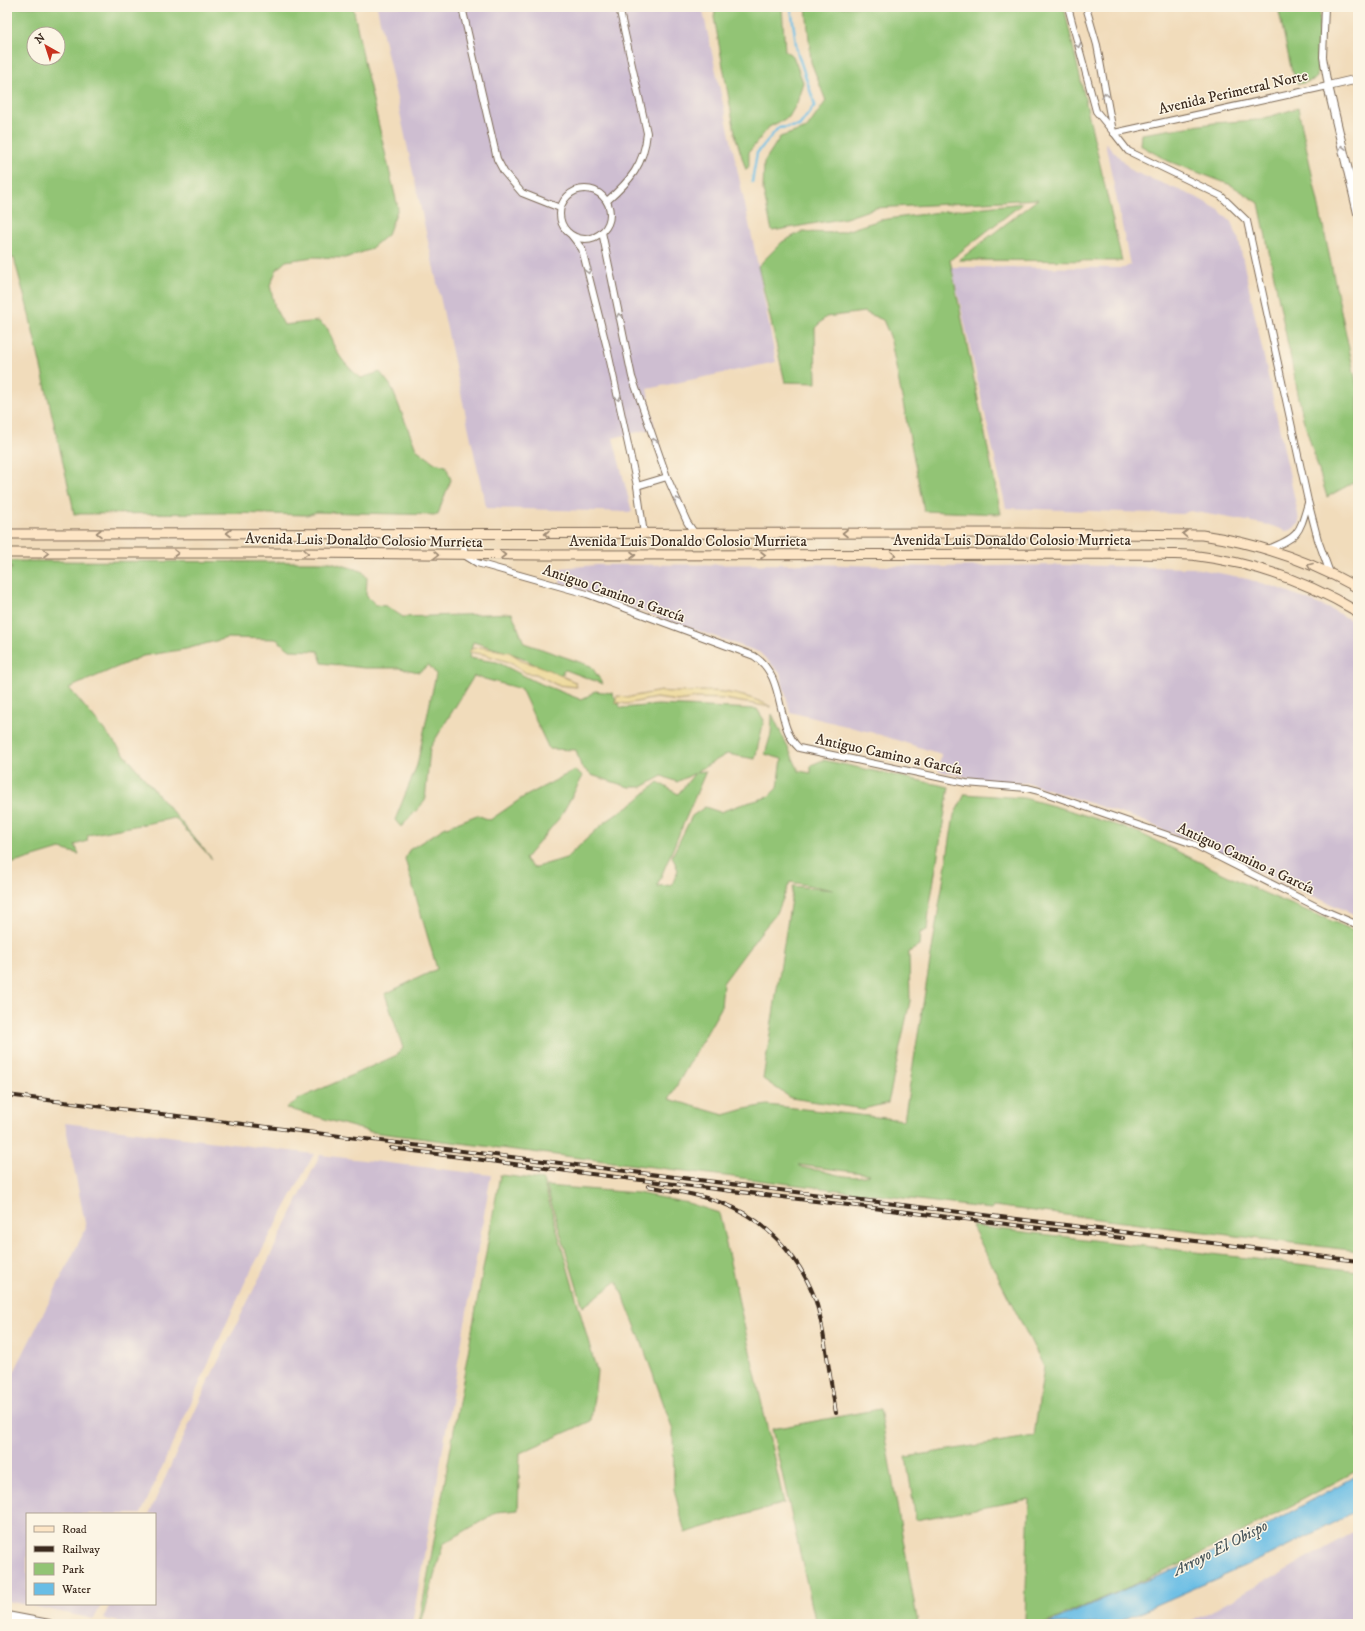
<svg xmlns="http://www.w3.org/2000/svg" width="1365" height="1631" viewBox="0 0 1365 1631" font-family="'IM FELL DW Pica',serif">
	<rect width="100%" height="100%" fill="#fcf5e5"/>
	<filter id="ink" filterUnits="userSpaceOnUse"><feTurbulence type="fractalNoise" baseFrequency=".025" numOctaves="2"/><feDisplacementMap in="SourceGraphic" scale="8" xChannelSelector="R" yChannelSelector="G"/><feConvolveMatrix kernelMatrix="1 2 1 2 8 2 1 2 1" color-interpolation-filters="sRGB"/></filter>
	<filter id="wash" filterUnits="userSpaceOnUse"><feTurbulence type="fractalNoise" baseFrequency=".012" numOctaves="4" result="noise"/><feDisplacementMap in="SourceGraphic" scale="16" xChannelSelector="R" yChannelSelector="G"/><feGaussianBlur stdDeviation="0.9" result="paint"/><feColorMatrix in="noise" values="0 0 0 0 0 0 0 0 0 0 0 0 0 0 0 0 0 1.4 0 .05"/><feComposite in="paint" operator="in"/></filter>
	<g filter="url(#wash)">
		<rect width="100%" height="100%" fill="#f1dcbb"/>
		<!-- industrial -->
		<g fill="#cebed1">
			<polygon points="377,7 702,7 755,251 776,362 647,389 655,428 613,438 632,512 486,508"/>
			<polygon points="1105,142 1132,171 1196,197 1219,210 1231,222 1238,237 1298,514 1299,524 1291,530 1286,531 1269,525 1190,511 1182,514 1006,508 952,267 1124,268 1130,265"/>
			<polygon points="803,564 937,567 1062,565 1194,568 1244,578 1281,589 1332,610 1358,624 1358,916 1141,820 1029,783 997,783 938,771 941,754 874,733 790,712 780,673 759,652 560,583 562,568 596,565"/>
			<polygon points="65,1123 314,1154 246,1280 141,1514 27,1514 27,1604 101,1604 94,1619 7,1601 7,1386 86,1228"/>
			<polygon points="320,1155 491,1175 412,1624 132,1624 103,1619 110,1604 155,1604 155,1514 149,1514 209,1380"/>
			<polygon points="1358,1530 1358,1624 1187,1624 1221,1606"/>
		</g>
		<!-- green -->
		<g fill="#92c474" stroke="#667749" fill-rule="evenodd">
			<path d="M7 7H353L365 66 398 208 388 234 369 250 345 258 313 257 286 261 277 269 270 285 275 308 284 325 318 321 328 329C333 350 344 365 361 378L380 372 391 386 416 449 435 463 446 466 451 480 442 502 438 515 316 512 307 515 230 513 74 514 72 502 27 306 14 258 7 259ZM34 34H58V58H34Z"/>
			<polygon points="716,7 782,7 785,51 793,56 803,82 797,103 789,117 769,127 749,152 749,166 746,170 736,138 714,17"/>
			<polygon points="806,7 1064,7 1122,261 959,260 1038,199 875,208 846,218 772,231 763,190 764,162 780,137 807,128 826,101 811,62"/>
			<polygon points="1278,7 1320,7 1317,77 1314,80 1298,84 1291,68"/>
			<polygon points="1298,108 1358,391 1358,480 1327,497 1303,418 1259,203 1231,185 1168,161 1140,145 1141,134 1214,123 1258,120"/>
			<polygon points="1023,203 950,260 1001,514 924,511 890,336 883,320 864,312 826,317 815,328 816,383 785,382 758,266 782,242 801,232 839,233 880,220 947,211"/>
			<path d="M12 561 331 562 362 571 367 578 366 595 376 605 386 606 403 617 512 613 524 643 591 666 603 684 566 670 562 671 564 674C545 676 537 664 521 657 505 651 489 647 473 642L469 658 497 662 536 682 582 700 595 691 612 693 621 708 658 705 757 709 764 720 755 759 727 754 696 772 706 771 657 886 672 885 678 870 672 856 692 816 705 807 720 812 740 805 768 797 778 787 782 759 765 754 771 734 772 714 799 771 811 773V765L823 760 949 787 930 904 927 930 920 933 919 946 909 952 910 1001 888 1103 863 1109 791 1098 763 1079 793 886 834 890 790 882 777 913 761 932 723 983 721 1008 669 1099 724 1115 745 1109 767 1105 904 1120 954 815 965 794 1024 798 1072 811 1137 832 1264 893 1358 932V1251L993 1206 991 1209 371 1132 286 1108 301 1098 397 1055 403 1048 385 994 437 969 405 859 409 850 444 828 477 815 490 820 522 798 575 770 583 776 561 816 525 859 533 868 566 858 604 823 636 801 658 782 678 794 695 773 677 782 662 776 642 787H629L591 775 581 766 576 750 549 749 521 689 474 676 430 748 425 801 401 827 395 820 417 765 436 674 429 665 419 672 399 668H364L322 663 318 651 290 650 276 639 227 638 186 649 143 656 69 688 212 859 175 818 88 835 87 841 75 845 79 854 60 849 7 865V569H12L9 564ZM798 1165H799L870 1174C857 1180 836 1175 823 1171 814 1169 806 1170 798 1165Z"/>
			<polygon points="500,1175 543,1180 597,1372 591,1421 520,1453 518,1510 497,1512 443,1544 421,1624 419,1624"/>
			<polygon points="546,1186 637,1193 688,1203 719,1213 784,1503 685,1533 674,1489 673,1430 640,1338 617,1281 583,1307"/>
			<polygon points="972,1226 1358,1271 1358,1470 1188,1561 1044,1624 1028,1624 1025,1620 1029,1499 916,1520 906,1457 1034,1436 1044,1367"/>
			<polygon points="880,1409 918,1624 816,1624 772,1429"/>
		</g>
		<!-- sand -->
		<g fill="#eeda9e" stroke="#94825e">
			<polygon points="480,647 509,652 525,662 540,666 575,682 577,687 557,685 536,674 526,673 512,663 483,654 468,652 472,649"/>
			<path d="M661 691C681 694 702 689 723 692 738 694 758 699 771 707L723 699 696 698 678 701 656 698 626 704 615 702 617 696 630 697Z"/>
		</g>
		<!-- water -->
		<polygon fill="#69bde5" stroke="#527482" points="1358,1475 1358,1509 1335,1522 1261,1559 1113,1624 1048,1624 1128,1588 1192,1563 1236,1542"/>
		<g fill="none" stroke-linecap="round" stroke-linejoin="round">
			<!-- stream -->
			<polyline stroke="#69bde5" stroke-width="2.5" points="752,182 757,153 778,128 799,126 815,105 797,51 791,7"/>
		</g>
	</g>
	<g filter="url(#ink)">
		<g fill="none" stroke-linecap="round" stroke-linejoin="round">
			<!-- minor casing -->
			<g stroke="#7b6855" stroke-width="8">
				<g id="minor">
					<polyline points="462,7 497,159 504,172 522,193 560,208"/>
					<polyline points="1068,7 1096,111 1114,133 1128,151 1221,196 1247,221 1308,501 1318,540 1330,573"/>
					<polyline points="1086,7 1097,45 1113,132"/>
					<polyline points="1114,133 1328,86 1323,57 1325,7"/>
					<circle cx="585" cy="214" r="25"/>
					<path d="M607 201C630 181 644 165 647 133L619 7"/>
					<polyline points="602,232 632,377 667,477 687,522 695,534"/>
					<polyline points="572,236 582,249 608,352 637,486 644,534"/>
					<polyline points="637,486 667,477"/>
					<path d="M464 534V555L477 563 587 594 754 656C787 677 774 725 799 748L966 783 1027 788 1039 791 1193 844 1323 910 1358 925"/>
					<path d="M1268 549C1299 537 1299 534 1308 503"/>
				</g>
			</g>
			<!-- tertiary casing -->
			<g stroke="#7b6855" stroke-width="10">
				<g id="tertiary">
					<polyline points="1358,79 1328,86 1358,213"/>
					<polyline points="7,1616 49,1624"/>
				</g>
			</g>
			<!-- secondary casing -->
			<g stroke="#7b6855" stroke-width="11">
				<g id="secondary">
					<path d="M7 534 1020 533 1202 535C1256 543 1310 561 1358 588"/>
					<path d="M7 553H303L543 555 1159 554C1172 555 1185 554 1198 556 1256 563 1309 583 1358 612"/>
					<polyline points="1103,554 1104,533"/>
				</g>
			</g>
			<!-- minor -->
			<use href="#minor" stroke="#fff" stroke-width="6"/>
			<!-- tertiary -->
			<use href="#tertiary" stroke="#fff" stroke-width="8"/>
			<!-- secondary -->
			<use href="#secondary" stroke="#fde5c5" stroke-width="9"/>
			<!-- rail casing -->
			<g stroke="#3b2a1e" stroke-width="4">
				<g id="rail">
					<polyline points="7,1095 1358,1261"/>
					<polyline points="391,1148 583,1173 1123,1238"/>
					<path d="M648 1186C673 1191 699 1194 722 1203 764 1218 798 1255 814 1296 820 1311 822 1328 825 1344 829 1367 832 1390 836 1413"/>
				</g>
			</g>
			<!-- rail -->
			<use href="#rail" stroke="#fcf5e5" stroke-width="2.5" stroke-dasharray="8" stroke-linecap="butt"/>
		</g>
		<!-- one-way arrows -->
		<defs><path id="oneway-chevron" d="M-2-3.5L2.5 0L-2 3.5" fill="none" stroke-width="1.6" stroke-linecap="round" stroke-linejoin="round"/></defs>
		<g stroke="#a79f9a">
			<use href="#oneway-chevron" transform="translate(1078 45) rotate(75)"/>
			<use href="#oneway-chevron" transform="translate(1105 95) rotate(-100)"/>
			<use href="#oneway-chevron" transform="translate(1342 148) rotate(-103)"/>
			<use href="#oneway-chevron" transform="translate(588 271) rotate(76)"/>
			<use href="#oneway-chevron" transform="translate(619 316) rotate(-101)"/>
			<use href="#oneway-chevron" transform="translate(618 398) rotate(78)"/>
			<use href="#oneway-chevron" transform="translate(654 441) rotate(-109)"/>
			<use href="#oneway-chevron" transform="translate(677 500) rotate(-115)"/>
		</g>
		<g stroke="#9c8872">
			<use href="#oneway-chevron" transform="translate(99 533) rotate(180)"/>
			<use href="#oneway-chevron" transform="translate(229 533) rotate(180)"/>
			<use href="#oneway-chevron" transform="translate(845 533) rotate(180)"/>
			<use href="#oneway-chevron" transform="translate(547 534) rotate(180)"/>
			<use href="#oneway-chevron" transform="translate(1185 534) rotate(-178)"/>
			<use href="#oneway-chevron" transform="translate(46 553)"/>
			<use href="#oneway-chevron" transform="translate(176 553)"/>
			<use href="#oneway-chevron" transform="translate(306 553) rotate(1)"/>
			<use href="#oneway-chevron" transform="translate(436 555) rotate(1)"/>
			<use href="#oneway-chevron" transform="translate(503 555)"/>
			<use href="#oneway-chevron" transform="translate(633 555)"/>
			<use href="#oneway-chevron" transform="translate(763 555)"/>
			<use href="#oneway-chevron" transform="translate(893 555) rotate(1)"/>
			<use href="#oneway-chevron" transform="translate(1310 566) rotate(-159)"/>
		</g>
	</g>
	<g text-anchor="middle" stroke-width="3" stroke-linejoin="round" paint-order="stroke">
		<!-- street labels -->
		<g font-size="15" fill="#3b2a1e" stroke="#fcf5e5">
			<text transform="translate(1233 92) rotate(-13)" y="5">Avenida Perimetral Norte</text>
			<text transform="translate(364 540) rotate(1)" y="5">Avenida Luis Donaldo Colosio Murrieta</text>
			<text x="1012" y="545">Avenida Luis Donaldo Colosio Murrieta</text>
			<text x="688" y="546">Avenida Luis Donaldo Colosio Murrieta</text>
			<text transform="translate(614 593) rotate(19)" y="5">Antiguo Camino a García</text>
			<text transform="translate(889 754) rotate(12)" y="5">Antiguo Camino a García</text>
			<text transform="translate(1246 858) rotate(25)" y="5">Antiguo Camino a García</text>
		</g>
		<!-- water labels -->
		<g font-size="16" font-style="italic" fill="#49565a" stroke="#fcf5e5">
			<text transform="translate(1220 1547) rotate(-27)" y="6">Arroyo El Obispo</text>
		</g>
	</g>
	<!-- margin -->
	<rect width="1365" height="1631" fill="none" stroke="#fcf5e5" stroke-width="24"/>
	<!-- legend -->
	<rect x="26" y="1513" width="130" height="92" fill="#fcf5e5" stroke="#afa495"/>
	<rect x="34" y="1526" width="20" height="6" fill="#fde5c5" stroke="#afa495"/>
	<text x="62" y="1533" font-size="12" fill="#3b2a1e">Road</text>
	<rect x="34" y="1546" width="20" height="6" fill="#3b2a1e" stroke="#afa495"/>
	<text x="62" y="1553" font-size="12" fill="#3b2a1e">Railway</text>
	<rect x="34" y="1563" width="20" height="12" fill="#92c474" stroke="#afa495"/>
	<text x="62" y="1573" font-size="12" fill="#3b2a1e">Park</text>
	<rect x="34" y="1583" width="20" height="12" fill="#69bde5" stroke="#afa495"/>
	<text x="62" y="1593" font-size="12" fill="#3b2a1e">Water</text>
	<!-- north arrow -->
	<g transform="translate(46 46) rotate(321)"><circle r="19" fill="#fcf5e5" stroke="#afa495"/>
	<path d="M0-3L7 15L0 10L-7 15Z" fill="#c8321e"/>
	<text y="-6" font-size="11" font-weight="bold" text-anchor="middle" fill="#3b2a1e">N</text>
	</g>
</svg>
